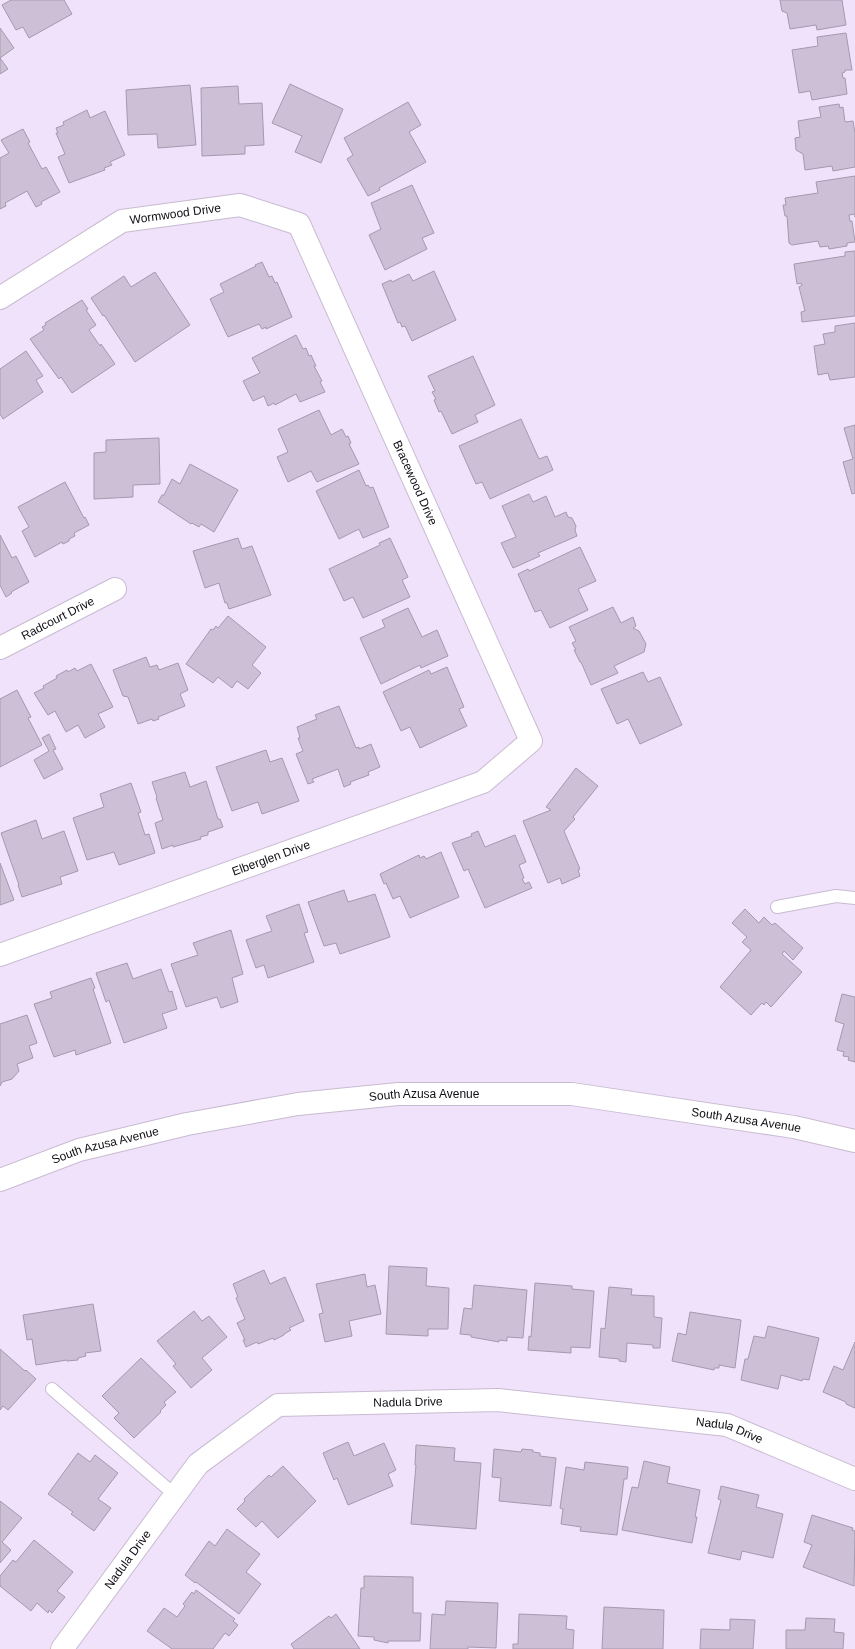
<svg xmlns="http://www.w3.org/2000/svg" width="855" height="1649" viewBox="0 0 855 1649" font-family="Arial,sans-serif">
	<rect width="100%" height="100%" fill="#f0e2fa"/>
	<!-- building -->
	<g fill="#cdc0d6" stroke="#a599ae">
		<polygon points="11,0 64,0 72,14 29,38 23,27 16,30 2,5"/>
		<polygon points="780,0 842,0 846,25 817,30 816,25 790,29 787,13 782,11"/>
		<polygon points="0,28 14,48 0,58 8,69 0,74"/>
		<polygon points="846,33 852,70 845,70 845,72 842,73 843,78 845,78 847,94 812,100 810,91 799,93 792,50 818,46 817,37"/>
		<polygon points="290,84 343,109 321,163 295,152 302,136 272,123"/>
		<polygon points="190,85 196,145 158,148 157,134 128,135 126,90"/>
		<polygon points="238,86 239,104 262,103 264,145 245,146 245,154 202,156 201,88"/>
		<polygon points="408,102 421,125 409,132 426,162 379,188 380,190 368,196 347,159 353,155 344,138"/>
		<polygon points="839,104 840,108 843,107 845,122 853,121 855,133 855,167 833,171 832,166 805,170 803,154 796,150 795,138 800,137 798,121 821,117 819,107"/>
		<polygon points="87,110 90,118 105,111 125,155 110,162 112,165 104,168 105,170 69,183 58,157 65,154 56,133 58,133 56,128 64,125 63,122"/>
		<polygon points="23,129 30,142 28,143 42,169 46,167 60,192 41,202 42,204 36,207 27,191 5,203 6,206 0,209 0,158 9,153 1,140"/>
		<polygon points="855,176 855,217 855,214 849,215 850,221 852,221 855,242 847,243 847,246 829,249 828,246 820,247 818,241 792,245 789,243 787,216 785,216 783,205 786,205 785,198 818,193 816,182"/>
		<polygon points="412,185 434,233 422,238 427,249 385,270 369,235 381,229 371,203"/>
		<polygon points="855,251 855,316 802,322 801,312 805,311 799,287 802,285 801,283 797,284 794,264 845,256 845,252"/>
		<polygon points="262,262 269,277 272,276 275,283 277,282 292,317 266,329 266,327 262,329 259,324 228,337 210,299 224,292 220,284 256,266 255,265"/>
		<polygon points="434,271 456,320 412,341 405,326 402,327 400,322 398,323 382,284 391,280 392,282 409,274 413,281"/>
		<polygon points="155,272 190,325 135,362 104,315 103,316 91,298 124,276 131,287"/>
		<polygon points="82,300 88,309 86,310 96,325 89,330 100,346 101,344 115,364 72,393 61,377 59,379 30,339 44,330 42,327 46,325 45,323"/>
		<polygon points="855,323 855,377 830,380 828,373 818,375 814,346 825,344 823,334 835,332 835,326"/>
		<polygon points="296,335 303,349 306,348 309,356 311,355 316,366 314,366 322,381 320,382 325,392 300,402 296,394 275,405 274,403 268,406 264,396 253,401 243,381 260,373 252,358"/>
		<polygon points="26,351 43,376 36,380 43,392 3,419 0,414 0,369"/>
		<polygon points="473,356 495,405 475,415 478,422 452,434 441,411 439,412 434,400 436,399 432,392 435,391 428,376"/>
		<polygon points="319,410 331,435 342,429 346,437 348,436 351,443 349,444 359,464 317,482 311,471 288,482 277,457 288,452 278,429"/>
		<polygon points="521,419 539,459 547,456 553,470 490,499 482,482 476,484 459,446"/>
		<polygon points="855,425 855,493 852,494 843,462 853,459 844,428"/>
		<polygon points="159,438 160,484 133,485 133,497 94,499 94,453 106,452 106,440"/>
		<polygon points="190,464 238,490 214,532 201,524 199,527 192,523 191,524 158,502 162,495 164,495 172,479 180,484"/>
		<polygon points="359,470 366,486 368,485 370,488 373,487 389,527 363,538 359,529 339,539 316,491"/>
		<polygon points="65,482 84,518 85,517 89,525 74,533 75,536 69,539 69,541 63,544 62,542 35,557 22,531 29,527 18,507"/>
		<polygon points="529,494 533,502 546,496 555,517 566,512 568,517 572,518 576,526 575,530 577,536 538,553 540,556 513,568 501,543 516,537 502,506"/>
		<polygon points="0,535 12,558 16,556 29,582 11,592 12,593 6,597 0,585"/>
		<polygon points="238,538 242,549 252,546 271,595 229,609 227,603 225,603 219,583 205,588 193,551"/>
		<polygon points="390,538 408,577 402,580 410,597 363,618 353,597 344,601 329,569 380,545 379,543"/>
		<polygon points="580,547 596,581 578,589 588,610 550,628 541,610 535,612 518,574 528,569 529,571"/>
		<polygon points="613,607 621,623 633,617 636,626 633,628 639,631 646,644 644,652 614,666 618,673 591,685 581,662 580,662 574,650 576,650 572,643 576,641 569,627"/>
		<polygon points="408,608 422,637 437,630 448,656 421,668 420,665 381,684 360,638 385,627 382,620"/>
		<polygon points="228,616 266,647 252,665 261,673 248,689 237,681 232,688 218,677 213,683 186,664 211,629 213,630 216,626 218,628"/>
		<polygon points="146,657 150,667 157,665 159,670 178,663 188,690 180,694 185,706 158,717 159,719 153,721 152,719 138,724 128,697 123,696 113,670"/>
		<polygon points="91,664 113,707 98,714 105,727 85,738 78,725 66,732 55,711 48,715 34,693 44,688 43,686 57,678 56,676 67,670 68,672 75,668 77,671"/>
		<polygon points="447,667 464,707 459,709 467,726 420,748 410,727 401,731 383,692 429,670 431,674"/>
		<polygon points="643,672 648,682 660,677 682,725 640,744 628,719 617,724 601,689"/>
		<polygon points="17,690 31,717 28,718 42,745 0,767 0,699"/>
		<polygon points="339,706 356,748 359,747 359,749 371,744 380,767 368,772 369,775 350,782 351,784 344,787 338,769 312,779 314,782 308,784 296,754 303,751 298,738 300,738 297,727 317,719 315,715"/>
		<polygon points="49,734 56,749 53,750 63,769 44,779 34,760 49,751 42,738"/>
		<polygon points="266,750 270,762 282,758 299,801 262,814 258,802 232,811 216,767"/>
		<polygon points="576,768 598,786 573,817 575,819 564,831 580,869 578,870 580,876 562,884 560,878 548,883 523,821 551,810 546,807"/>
		<polygon points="185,772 190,787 206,781 218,819 220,819 223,827 208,832 208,835 200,837 201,839 173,847 173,845 162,849 155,823 163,820 156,798 157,797 152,782"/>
		<polygon points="131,783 141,812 138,813 145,835 149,834 155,853 119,865 114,852 87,860 73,818 104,807 100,794"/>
		<polygon points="36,820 42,839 64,831 78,871 60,877 62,884 22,897 18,885 19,885 1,833"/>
		<polygon points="478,831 485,847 515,835 526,862 519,865 524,878 522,879 525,884 529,882 532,888 485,908 468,869 464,871 452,843 472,836 471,834"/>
		<polygon points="441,852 459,897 410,918 400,896 393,899 386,883 384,884 380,874 419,855 420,858 424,856 426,859"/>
		<polygon points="0,863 14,900 0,905"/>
		<polygon points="344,890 348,902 375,894 390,937 340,954 336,943 324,946 308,902"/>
		<polygon points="299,904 308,932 304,933 314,962 268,978 264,965 256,968 246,940 272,931 266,916"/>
		<polygon points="745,909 759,923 764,917 772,925 775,923 803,948 793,960 784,951 782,954 802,972 771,1007 766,1002 764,1005 762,1003 751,1015 720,987 751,950 742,942 747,937 732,923"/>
		<polygon points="231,930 243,974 232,978 238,1002 221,1008 217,997 186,1007 171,964 198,955 193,943"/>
		<polygon points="127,963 133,979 161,969 169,992 172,991 177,1009 162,1014 167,1028 124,1043 109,1000 106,1002 96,973"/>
		<polygon points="91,978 95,988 93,989 111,1043 76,1055 75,1050 54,1057 34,1004 52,998 50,992"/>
		<polygon points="842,994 855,997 855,1062 848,1060 849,1057 843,1056 844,1052 837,1050 844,1024 835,1021"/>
		<polygon points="27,1015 37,1043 29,1046 33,1058 17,1064 19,1071 12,1079 2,1082 0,1086 0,1024"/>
		<polygon points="389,1266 427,1268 426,1286 449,1288 448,1329 428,1329 428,1336 386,1334"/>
		<polygon points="264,1270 270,1284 285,1277 304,1321 289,1328 291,1330 284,1334 284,1335 274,1340 273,1338 258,1344 257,1342 246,1347 243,1340 245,1340 237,1323 245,1319 236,1298 238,1297 233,1284"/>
		<polygon points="365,1274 367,1287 375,1285 381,1314 349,1321 352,1336 325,1342 319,1314 323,1313 316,1284"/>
		<polygon points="535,1283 572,1286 572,1289 594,1291 590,1348 571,1347 571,1353 528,1350 529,1336 531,1337"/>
		<polygon points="474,1285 527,1290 523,1338 507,1337 507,1341 499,1340 499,1342 471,1337 471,1335 460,1334 464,1308 472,1309"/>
		<polygon points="609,1287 632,1289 631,1295 654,1296 654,1317 662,1318 660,1348 653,1348 653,1345 627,1343 626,1362 619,1361 619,1359 599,1357 601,1328 605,1329"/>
		<polygon points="93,1304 101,1351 85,1353 86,1356 78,1358 78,1360 67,1361 67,1360 36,1365 32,1339 27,1340 23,1315"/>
		<polygon points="194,1311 202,1321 209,1316 227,1337 202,1358 212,1370 191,1388 173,1366 176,1364 157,1341"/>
		<polygon points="690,1312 741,1320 735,1368 719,1365 719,1368 714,1368 714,1370 672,1361 678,1333 686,1335"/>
		<polygon points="768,1326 819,1338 809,1380 803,1379 802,1381 781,1375 778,1389 741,1380 745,1359 748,1359 754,1336 765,1338"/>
		<polygon points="855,1342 855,1408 846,1404 846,1402 823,1392 834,1366 843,1370"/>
		<polygon points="0,1349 25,1371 26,1370 36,1379 8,1410 3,1406 0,1410"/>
		<polygon points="141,1358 176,1392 164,1402 166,1405 160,1411 161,1412 134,1438 114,1418 119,1413 102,1396"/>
		<polygon points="348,1442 354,1456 384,1443 396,1470 388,1474 393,1486 348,1505 337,1478 334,1480 323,1453"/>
		<polygon points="416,1445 455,1448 454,1461 481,1463 476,1529 411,1524 416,1465 415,1465"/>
		<polygon points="494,1449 521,1452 522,1449 533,1450 533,1452 540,1453 540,1456 556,1458 551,1506 499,1501 501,1478 492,1477"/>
		<polygon points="78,1453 90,1462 95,1455 118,1473 98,1499 111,1508 94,1531 71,1514 73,1512 48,1494"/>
		<polygon points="644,1461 670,1467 667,1483 700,1490 695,1517 697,1517 692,1543 622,1530 632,1487 638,1488"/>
		<polygon points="585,1462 628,1467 627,1479 624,1479 617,1535 580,1531 581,1527 561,1524 563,1509 560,1508 566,1467 584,1470"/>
		<polygon points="283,1466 316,1501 278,1538 262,1521 256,1527 237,1509 245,1501 244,1499 269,1475 271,1477"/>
		<polygon points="721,1486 759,1495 756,1507 783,1514 773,1558 742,1551 740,1560 708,1553 721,1500 718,1499"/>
		<polygon points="0,1501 22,1518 2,1542 11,1550 0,1563"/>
		<polygon points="812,1515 853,1528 852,1530 855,1531 854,1586 803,1567 812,1545 804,1542"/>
		<polygon points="227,1529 260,1554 246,1572 261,1584 239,1614 196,1582 195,1583 185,1575 209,1541 215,1546"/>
		<polygon points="34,1540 73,1572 57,1591 65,1597 52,1613 49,1610 48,1613 37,1603 31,1611 0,1586 0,1576 13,1560 16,1562"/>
		<polygon points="364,1576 413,1577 413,1613 421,1613 420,1641 388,1641 388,1643 374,1640 374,1637 358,1636 361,1588 364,1588"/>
		<polygon points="196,1590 235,1619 233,1621 238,1625 229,1636 225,1633 213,1649 172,1649 147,1631 164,1608 177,1617 185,1606 183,1604 192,1592 194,1594"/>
		<polygon points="446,1601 498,1603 496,1648 468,1647 468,1649 430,1649 432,1614 445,1615"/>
		<polygon points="604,1607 664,1610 663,1649 602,1649"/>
		<polygon points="336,1614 360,1649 294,1649 291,1644 329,1616 331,1618"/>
		<polygon points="519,1614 567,1616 566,1629 574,1630 573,1649 513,1649 513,1644 518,1644"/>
		<polygon points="806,1618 835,1619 834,1632 844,1633 843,1649 786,1649 786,1630 805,1630"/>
		<polygon points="730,1619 755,1620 753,1649 700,1649 701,1629 730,1630"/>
	</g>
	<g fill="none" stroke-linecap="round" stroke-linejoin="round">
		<!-- service casing -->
		<g stroke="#c8bbd1" stroke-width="14">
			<g id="service">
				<polyline points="777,907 836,896 855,898"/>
				<polyline points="52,1389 175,1495"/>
			</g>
		</g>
		<!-- minor casing -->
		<g stroke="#c8bbd1" stroke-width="24">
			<g id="minor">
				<path id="s1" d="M0 298 122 221 240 205 299 224 531 741 483 782 0 955"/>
				<path id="s2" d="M0 648 115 589"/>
				<path id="s3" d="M62 1649 198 1464 278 1405 498 1400 727 1425 855 1479"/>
			</g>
		</g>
		<!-- tertiary casing -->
		<g stroke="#c8bbd1" stroke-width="24">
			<g id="tertiary">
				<path id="s4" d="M0 1180 79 1150 187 1124 298 1104 398 1094H572L794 1127 855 1141"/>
			</g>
		</g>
		<!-- service -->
		<use href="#service" stroke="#fff" stroke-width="12"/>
		<!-- minor -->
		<use href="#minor" stroke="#fff" stroke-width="22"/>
		<!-- tertiary -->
		<use href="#tertiary" stroke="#fff" stroke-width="22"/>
	</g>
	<g text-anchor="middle" stroke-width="3" stroke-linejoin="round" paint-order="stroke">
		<!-- street labels -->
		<g font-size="12" fill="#0f0b12" stroke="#fff">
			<text dy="4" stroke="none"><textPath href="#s1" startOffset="198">Wormwood Drive</textPath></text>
			<text dy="4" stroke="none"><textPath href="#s1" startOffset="609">Bracewood Drive</textPath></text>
			<text dy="4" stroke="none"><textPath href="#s2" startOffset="65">Radcourt Drive</textPath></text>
			<text transform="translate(271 858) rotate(-20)" y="4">Elberglen Drive</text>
			<text dy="4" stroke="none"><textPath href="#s4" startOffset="435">South Azusa Avenue</textPath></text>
			<text dy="4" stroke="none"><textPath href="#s4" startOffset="759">South Azusa Avenue</textPath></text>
			<text dy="4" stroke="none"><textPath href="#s4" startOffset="111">South Azusa Avenue</textPath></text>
			<text dy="4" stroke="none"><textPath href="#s3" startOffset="459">Nadula Drive</textPath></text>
			<text dy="4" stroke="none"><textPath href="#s3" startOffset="783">Nadula Drive</textPath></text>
			<text dy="4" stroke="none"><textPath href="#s3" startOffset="111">Nadula Drive</textPath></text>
		</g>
	</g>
</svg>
